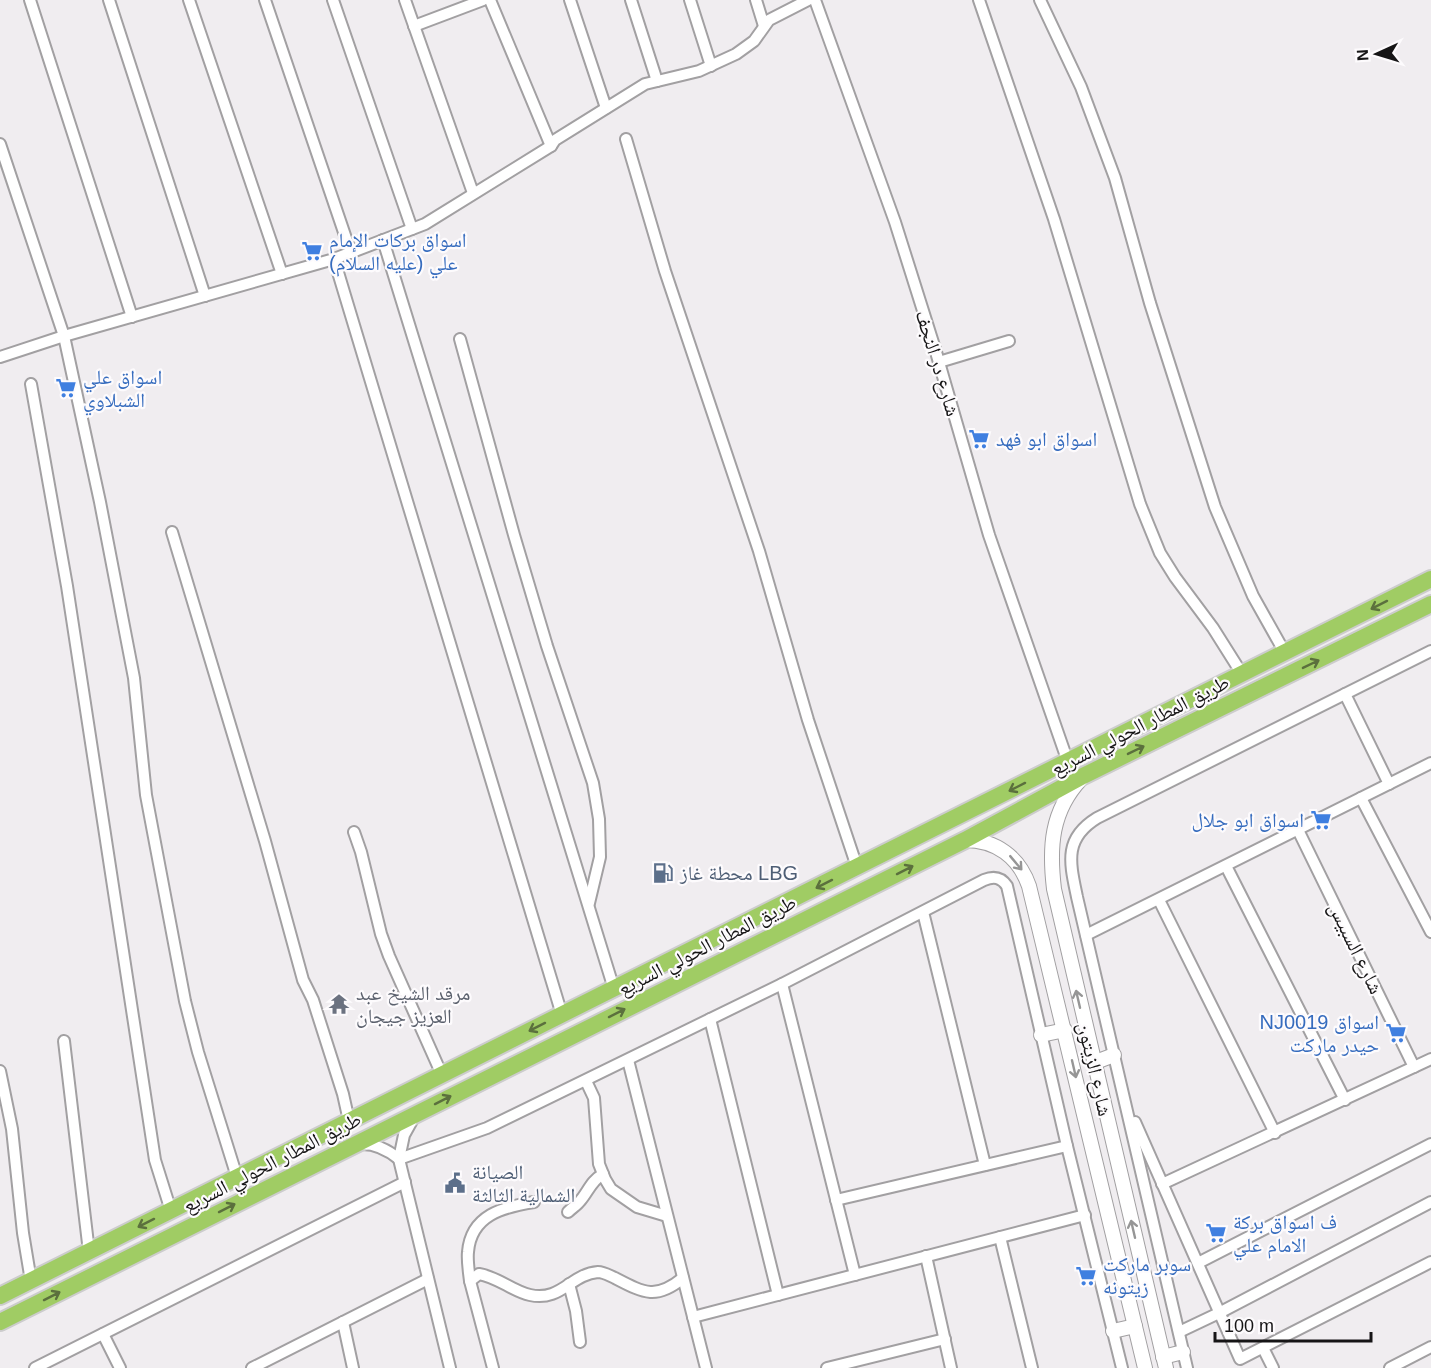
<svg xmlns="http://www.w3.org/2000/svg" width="1431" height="1368" viewBox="0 0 1431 1368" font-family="Arial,'Noto Naskh Arabic',sans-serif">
	<rect width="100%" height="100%" fill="#f0edf0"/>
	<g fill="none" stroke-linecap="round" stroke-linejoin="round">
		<!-- minor casing -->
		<g stroke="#a2a0a2" stroke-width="14">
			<g id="minor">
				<polyline points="30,0 132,317"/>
				<polyline points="109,0 205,296"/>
				<polyline points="189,0 282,274"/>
				<polyline points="265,0 351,253"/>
				<polyline points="333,0 412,229"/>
				<polyline points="405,0 473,193"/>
				<polyline points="490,0 551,146"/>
				<polyline points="570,0 606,108"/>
				<polyline points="631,0 657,81"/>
				<polyline points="690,0 711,66"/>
				<polyline points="756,0 764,26"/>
				<polyline points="815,0 895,222 936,352 989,535 1068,762"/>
				<polyline points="979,0 1054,219 1140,504 1160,553 1175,577 1213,628 1242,674"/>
				<polyline points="1040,0 1081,87 1115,178 1150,303 1215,507 1253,596 1285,653"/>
				<polyline points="414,26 483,0"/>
				<polyline points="626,139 665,271 759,551 808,720 857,867"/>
				<polyline points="0,144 64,336 100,502 134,678 146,795 185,1001 198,1052 237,1177"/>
				<polyline points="383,240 614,989"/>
				<polyline points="334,259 562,1015"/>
				<polyline points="460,339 514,535 547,646 593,783 599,819 600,857 589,903"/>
				<polyline points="0,357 64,336 334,259 425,224 551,146 555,140 645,84 699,71 736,54 754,41 769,20 808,0"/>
				<polyline points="939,362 1009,341"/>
				<polyline points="31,384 67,586 155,1160 171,1211"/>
				<polyline points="172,532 265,841 303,980 313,1000 343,1094 349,1121"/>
				<polyline points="1345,694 1389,784"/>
				<polyline points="1361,798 1431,932"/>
				<polyline points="1298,830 1414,1067"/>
				<polyline points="354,832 361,852 381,934 389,956 442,1075"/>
				<polyline points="1226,866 1345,1100"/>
				<polyline points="1159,900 1275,1133"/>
				<polyline points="923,912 985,1165"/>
				<polyline points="1086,935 1431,763"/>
				<polyline points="782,984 855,1275"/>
				<polyline points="710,1019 778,1295"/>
				<polyline points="64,1041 89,1252"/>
				<polyline points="628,1060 706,1368"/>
				<polyline points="0,1071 12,1129 23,1233 31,1281"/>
				<polyline points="586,1081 594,1098 599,1164 605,1179 611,1189 637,1207 667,1216"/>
				<polyline points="414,1117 404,1135 399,1159 450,1368"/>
				<polyline points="1135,1122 1240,1359 1431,1262"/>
				<path d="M359 1144C375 1143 387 1149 399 1159"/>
				<path d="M399 1159 487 1128 782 984 984 880C994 876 1001 877 1007 886L1067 1146 1122 1368"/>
				<polyline points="1162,1184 1431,1059"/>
				<polyline points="836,1200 1067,1146"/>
				<path d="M568 1212C572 1208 577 1205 580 1201 588 1192 591 1181 603 1174"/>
				<polyline points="1000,1237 1032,1368"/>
				<polyline points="926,1256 951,1368"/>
				<polyline points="1198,1263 1431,1144"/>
				<path d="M470 1281C469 1272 467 1261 468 1252 471 1215 503 1207 534 1202"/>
				<polyline points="569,1284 576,1311 580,1342"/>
				<polyline points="693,1317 1085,1215"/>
				<polyline points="343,1322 353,1368"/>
				<polyline points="1179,1332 1219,1313 1431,1202"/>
				<polyline points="103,1334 120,1368"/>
				<polyline points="1263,1348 1273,1368"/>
				<polyline points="35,1368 405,1182"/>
				<polyline points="252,1368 428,1279"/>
				<path d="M493 1368 470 1281 479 1274C498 1277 512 1291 530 1295 561 1302 571 1274 598 1272 604 1272 610 1276 615 1278 644 1293 656 1300 683 1278"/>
				<polyline points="827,1368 945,1339"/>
				<path d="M1187 1368 1077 897C1070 863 1063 839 1097 818L1431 651"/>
				<polyline points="1390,1368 1431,1347"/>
			</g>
		</g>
		<!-- secondary casing -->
		<g stroke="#a2a0a2" stroke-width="16">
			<g id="secondary">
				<path d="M1081 779C1051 811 1049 847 1054 889L1166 1368"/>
				<path d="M965 840C996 840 1019 857 1029 886L1145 1368"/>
				<polyline points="1041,1035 1065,1030"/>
				<polyline points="1093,1063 1114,1055"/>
				<polyline points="1113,1331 1135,1326"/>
				<polyline points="1163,1357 1183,1352"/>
			</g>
		</g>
		<!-- trunk casing -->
		<g stroke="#ccc" stroke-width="20">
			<g id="trunk">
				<polyline points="0,1296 1431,579"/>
				<polyline points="0,1322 965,840 1083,776 1431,604"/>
			</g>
		</g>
		<!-- minor -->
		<use href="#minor" stroke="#fff" stroke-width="10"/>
		<!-- secondary -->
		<use href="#secondary" stroke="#fff" stroke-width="14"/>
		<!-- trunk -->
		<use href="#trunk" stroke="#a0cc64" stroke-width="16"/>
	</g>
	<!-- one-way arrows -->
	<defs><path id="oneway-shaft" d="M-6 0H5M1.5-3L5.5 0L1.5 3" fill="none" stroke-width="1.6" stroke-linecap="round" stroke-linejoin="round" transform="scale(1.5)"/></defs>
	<g stroke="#5b703d">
		<use href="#oneway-shaft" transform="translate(1379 605) rotate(153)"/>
		<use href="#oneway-shaft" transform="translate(1311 664) rotate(-26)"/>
		<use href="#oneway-shaft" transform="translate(1136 750) rotate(-26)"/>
		<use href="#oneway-shaft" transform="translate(1017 787) rotate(153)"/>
		<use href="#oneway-shaft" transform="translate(905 870) rotate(-27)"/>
		<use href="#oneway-shaft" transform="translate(824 884) rotate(153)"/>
		<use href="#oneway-shaft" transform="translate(617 1013) rotate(-27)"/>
		<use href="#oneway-shaft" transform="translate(537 1027) rotate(153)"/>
		<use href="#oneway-shaft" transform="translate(443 1100) rotate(-27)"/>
		<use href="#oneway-shaft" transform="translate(227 1208) rotate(-27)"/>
		<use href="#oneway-shaft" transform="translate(146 1223) rotate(153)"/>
		<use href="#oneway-shaft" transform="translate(52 1296) rotate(-27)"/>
	</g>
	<g stroke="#969696">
		<use href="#oneway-shaft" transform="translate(1016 863) rotate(50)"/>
		<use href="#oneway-shaft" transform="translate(1078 999) rotate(-103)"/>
		<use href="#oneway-shaft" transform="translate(1074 1069) rotate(77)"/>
		<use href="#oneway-shaft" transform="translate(1133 1229) rotate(-103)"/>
	</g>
	<!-- icons -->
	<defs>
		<g id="supermarket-bare" transform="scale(1.62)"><path d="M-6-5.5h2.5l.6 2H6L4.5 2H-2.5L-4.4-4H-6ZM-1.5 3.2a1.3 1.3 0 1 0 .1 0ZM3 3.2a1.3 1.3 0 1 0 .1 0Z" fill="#3f7fe0" stroke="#fdfbfd" stroke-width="2.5" paint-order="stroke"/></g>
		<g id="fuel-bare" transform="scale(1.62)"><path d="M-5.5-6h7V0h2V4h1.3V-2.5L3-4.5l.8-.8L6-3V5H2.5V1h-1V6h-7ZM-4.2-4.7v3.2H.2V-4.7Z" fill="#5c6f8a" stroke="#fdfbfd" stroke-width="2.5" paint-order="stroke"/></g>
		<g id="temple-bare" transform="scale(1.62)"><path d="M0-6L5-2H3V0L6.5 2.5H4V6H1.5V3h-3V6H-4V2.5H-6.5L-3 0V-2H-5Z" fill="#6b7280" stroke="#fdfbfd" stroke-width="2.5" paint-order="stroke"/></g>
		<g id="civic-bare" transform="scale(1.62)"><path d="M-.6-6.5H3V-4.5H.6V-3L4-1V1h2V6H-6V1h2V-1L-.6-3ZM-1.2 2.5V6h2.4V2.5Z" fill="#5c6f8a" stroke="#fdfbfd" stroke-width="2.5" paint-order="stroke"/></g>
	</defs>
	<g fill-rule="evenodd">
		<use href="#supermarket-bare" x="312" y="251"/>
		<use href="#supermarket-bare" x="66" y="388"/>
		<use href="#supermarket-bare" x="979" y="439"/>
		<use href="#supermarket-bare" x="1321" y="820"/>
		<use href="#fuel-bare" x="663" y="873"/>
		<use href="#temple-bare" x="339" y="1004"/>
		<use href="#supermarket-bare" x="1396" y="1033"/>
		<use href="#civic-bare" x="455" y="1183"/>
		<use href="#supermarket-bare" x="1216" y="1233"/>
		<use href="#supermarket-bare" x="1086" y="1276"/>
	</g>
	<g text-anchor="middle" stroke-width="4.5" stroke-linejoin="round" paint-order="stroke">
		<!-- shop labels -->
		<g font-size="20" fill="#366cbe" stroke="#fdfbfd" text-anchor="start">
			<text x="329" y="247">اسواق بركات الإمام<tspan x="329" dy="23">علي (عليه السلام)</tspan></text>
			<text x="83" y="384">اسواق علي<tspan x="83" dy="23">الشبلاوي</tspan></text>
			<text x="996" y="446">اسواق ابو فهد</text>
			<text x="1304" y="827" text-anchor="end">اسواق ابو جلال</text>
			<text x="1379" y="1029" text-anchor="end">NJ0019 اسواق<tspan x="1379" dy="23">حيدر ماركت</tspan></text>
			<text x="1233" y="1229">ف اسواق بركة<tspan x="1233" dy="23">الامام علي</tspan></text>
			<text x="1103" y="1271">سوبر ماركت<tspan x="1103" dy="23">زيتونه</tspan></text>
		</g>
		<!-- street labels -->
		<g font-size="20" fill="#161516" stroke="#fdfbfd">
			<text transform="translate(938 363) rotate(73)" y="7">شارع در النجف</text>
			<text transform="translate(1140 725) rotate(-27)" y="7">طريق المطار الحولي السريع</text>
			<text transform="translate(707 945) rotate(-27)" y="7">طريق المطار الحولي السريع</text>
			<text transform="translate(1356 948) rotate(64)" y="7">شارع السبيس</text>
			<text transform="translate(1095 1069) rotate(77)" y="7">شارع الزيتون</text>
			<text transform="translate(272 1162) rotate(-27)" y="7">طريق المطار الحولي السريع</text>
		</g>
		<!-- service labels -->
		<g font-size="20" fill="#4e5e75" stroke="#fdfbfd" text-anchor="start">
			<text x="680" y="880">محطة غاز LBG</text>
			<text x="472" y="1179">الصيانة<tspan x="472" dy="23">الشمالية الثالثة</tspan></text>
		</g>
		<!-- worship labels -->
		<g font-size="20" fill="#5b616d" stroke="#fdfbfd" text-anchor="start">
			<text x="356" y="1000">مرقد الشيخ عبد<tspan x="356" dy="23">العزيز جيجان</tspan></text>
		</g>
	</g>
	<!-- north arrow -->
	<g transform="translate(1377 54) rotate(266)" stroke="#fdfbfd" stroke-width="4.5" paint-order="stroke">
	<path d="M0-4.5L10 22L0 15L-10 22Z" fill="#161516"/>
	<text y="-9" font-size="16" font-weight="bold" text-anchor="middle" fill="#161516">N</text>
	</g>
	<!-- scale -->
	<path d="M1215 1332v9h156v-9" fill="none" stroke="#161516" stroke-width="3"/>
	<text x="1224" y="1332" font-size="18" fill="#161516" stroke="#fdfbfd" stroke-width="4.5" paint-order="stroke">100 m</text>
</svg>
